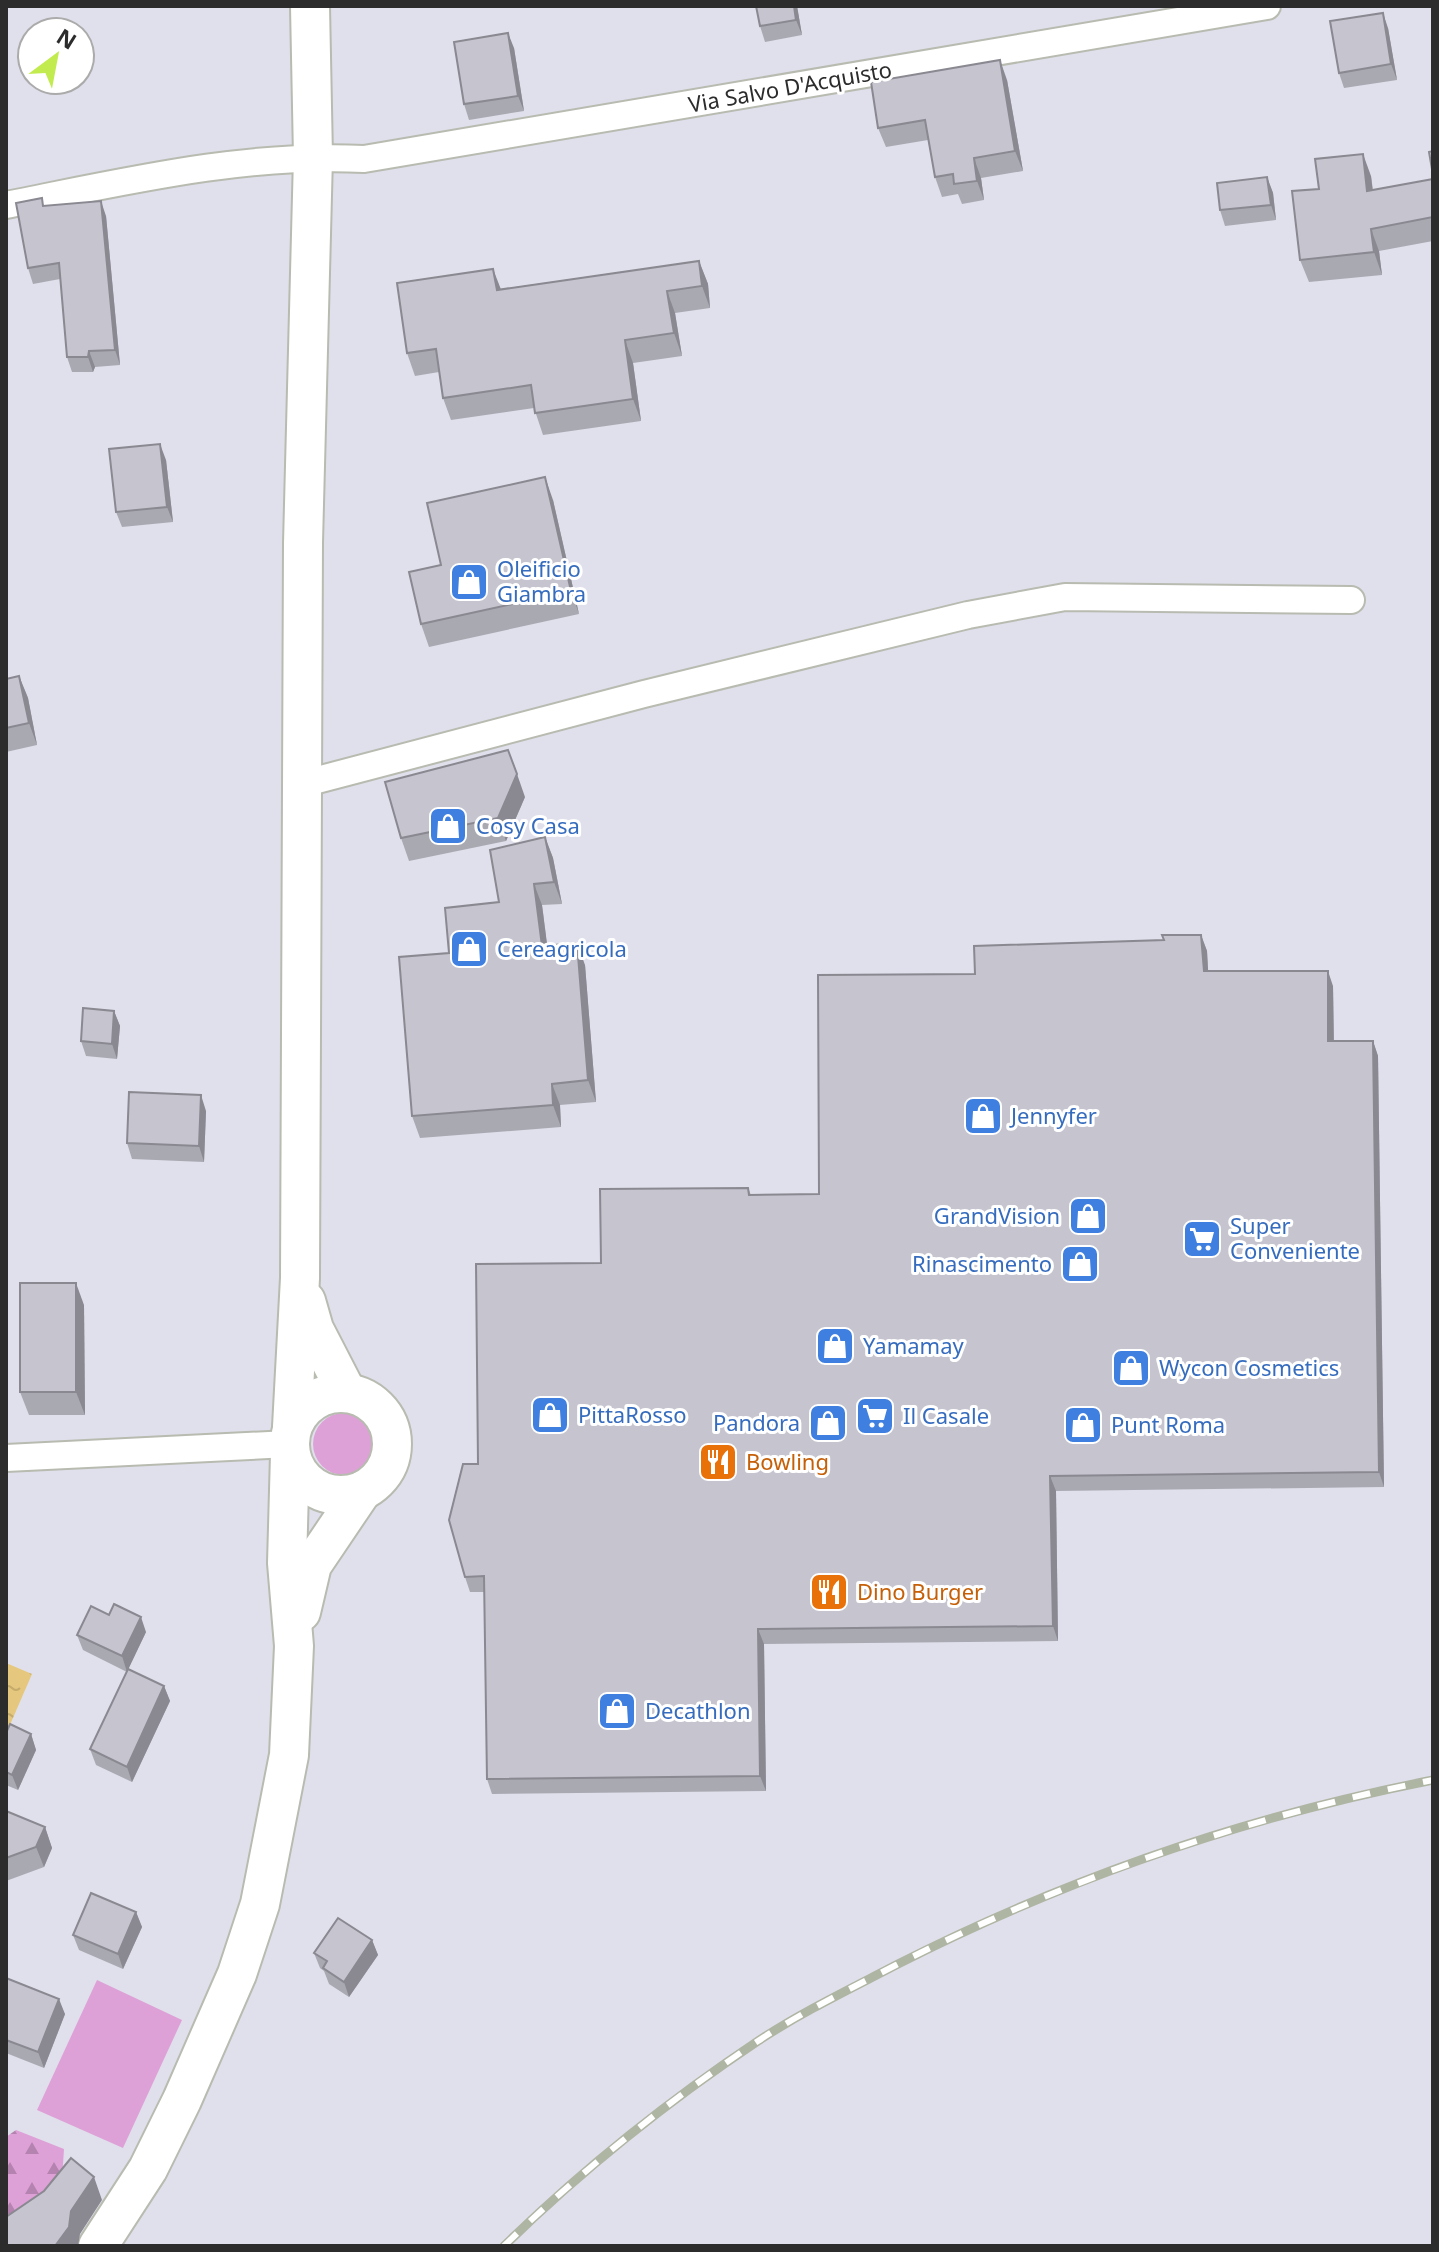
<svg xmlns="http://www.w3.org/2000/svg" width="1439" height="2252" viewBox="0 0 1439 2252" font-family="'Noto Sans',sans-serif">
	<defs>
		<pattern id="forest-firs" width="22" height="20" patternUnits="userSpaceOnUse" patternTransform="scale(2)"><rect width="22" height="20" fill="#dea1d7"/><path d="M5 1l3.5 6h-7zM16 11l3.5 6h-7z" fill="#b483af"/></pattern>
		<pattern id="water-ripples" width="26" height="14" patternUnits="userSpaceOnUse" patternTransform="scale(2)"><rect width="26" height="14" fill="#e5c77d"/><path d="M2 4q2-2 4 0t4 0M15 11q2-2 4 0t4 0" fill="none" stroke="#c5ab6c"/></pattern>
	</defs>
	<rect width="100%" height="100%" fill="#e0e0ec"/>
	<!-- grass -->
	<g fill="#dea1d7">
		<circle cx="344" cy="1444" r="31"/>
		<polygon points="97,1980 182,2020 123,2148 37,2110"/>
	</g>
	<!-- forest -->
	<polygon fill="url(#forest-firs)" points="16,2130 64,2149 62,2180 6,2234 6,2137"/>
	<!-- water -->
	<polygon fill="url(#water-ripples)" points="6,1663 32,1674 6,1734"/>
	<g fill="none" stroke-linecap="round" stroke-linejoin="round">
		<!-- minor casing -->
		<g stroke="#b8bbb0" stroke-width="30">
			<g id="minor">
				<path d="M6 205C123 182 244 153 364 159L1267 6"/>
				<polyline points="302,784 644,694 968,615 1065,597 1351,600"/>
				<polyline points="6,1458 289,1444"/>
			</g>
		</g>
		<!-- secondary casing -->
		<g stroke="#b8bbb0" stroke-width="42">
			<g id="secondary">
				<polyline points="306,1301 314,1329 347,1393"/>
				<circle cx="341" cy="1444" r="51"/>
				<polyline points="292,1427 300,1278 303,543 313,157 310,6"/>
				<polyline points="301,1612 312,1565 362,1491"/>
				<polyline points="98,2246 148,2169 182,2100 237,1974 260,1904 289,1755 294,1646 287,1563 290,1454"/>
			</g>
		</g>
		<!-- minor -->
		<use href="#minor" stroke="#fff" stroke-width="26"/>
		<!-- secondary -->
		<use href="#secondary" stroke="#fff" stroke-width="38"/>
		<!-- rail casing -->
		<g stroke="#afb5a3" stroke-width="9">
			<path id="rail" d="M504 2246C582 2170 668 2101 758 2041 802 2012 850 1989 896 1965 1065 1879 1248 1816 1433 1780"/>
		</g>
		<!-- rail -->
		<use href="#rail" stroke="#fff" stroke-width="6" stroke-dasharray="18" stroke-linecap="butt"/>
	</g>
	<!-- wall -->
	<g fill="#a9a9b2">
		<polygon points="797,6 802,35 765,42 760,26"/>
		<polygon points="1388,28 1397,80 1344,88 1339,73"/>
		<polygon points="514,48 524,111 469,120 464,104"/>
		<polygon points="1007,80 1023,171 981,178 984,200 962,204 958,194 942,197 935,177 928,140 886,147 878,128"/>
		<polygon points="1371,176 1373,190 1433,179 1433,241 1379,251 1382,275 1309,282 1300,260 1319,189"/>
		<polygon points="1267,177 1273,193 1276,220 1225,226 1220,210"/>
		<polygon points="45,206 106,216 120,365 95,367 93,372 72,372 67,357 60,279 33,284 28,268"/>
		<polygon points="699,261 708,284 710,308 675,313 682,356 633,363 641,421 543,435 534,408 451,420 443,398 439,372 415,376 407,353 501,289"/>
		<polygon points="166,460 173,522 122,527 116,512"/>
		<polygon points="553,500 579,614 429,647 421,624 441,565"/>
		<polygon points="19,676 28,698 37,745 6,752 6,679"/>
		<polygon points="525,797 506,841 409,861 401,838"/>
		<polygon points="545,837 553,858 562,904 542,905 547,945 585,965 596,1102 560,1105 561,1127 420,1138 412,1116 449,953 499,902"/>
		<polygon points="1201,935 1207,951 1208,971 1333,986 1334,1041 1373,1041 1378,1056 1384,1487 1056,1491 1058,1641 764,1644 766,1791 492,1794 487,1779 484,1592 470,1592 465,1577 478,1464 601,1263 748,1188 751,1195 819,1194 975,974 1164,940"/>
		<polygon points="114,1011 120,1026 117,1059 86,1056 81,1041"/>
		<polygon points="206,1111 204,1162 132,1159 127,1143"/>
		<polygon points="84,1305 85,1415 29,1415 20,1392"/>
		<polygon points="146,1632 128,1669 164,1686 170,1701 132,1782 96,1765 90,1749 127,1672 83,1650 77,1635"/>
		<polygon points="6,1733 31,1734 36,1750 18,1790 6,1785"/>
		<polygon points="6,1811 45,1827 52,1848 44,1867 6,1881"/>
		<polygon points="136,1912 142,1927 123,1969 79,1950 73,1935"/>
		<polygon points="372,1940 378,1955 349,1997 329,1984 324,1971 320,1968 314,1953"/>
		<polygon points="6,1978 65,2014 44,2068 6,2053"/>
	</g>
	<!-- shaded-wall -->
	<g fill="#8a8991">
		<polygon points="794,6 797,6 802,35 796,20"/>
		<polygon points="1383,13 1388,28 1397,80 1391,64"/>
		<polygon points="508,33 514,48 524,111 518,96"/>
		<polygon points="1000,60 1007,80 1023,171 1015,151"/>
		<polygon points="1363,154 1371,176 1375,213 1367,191"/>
		<polygon points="974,158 981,178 984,200 977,181"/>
		<polygon points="1267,177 1273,193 1276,220 1271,205"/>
		<polygon points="101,201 106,216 120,365 115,350"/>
		<polygon points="1371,229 1379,251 1382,275 1374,252"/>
		<polygon points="699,261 708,284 710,308 702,286"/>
		<polygon points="493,269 502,292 497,290"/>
		<polygon points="667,291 675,313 682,356 674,333"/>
		<polygon points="625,340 633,363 641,421 633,399"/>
		<polygon points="89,351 95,367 93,372 88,357"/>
		<polygon points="160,444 166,460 173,522 167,507"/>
		<polygon points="545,477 553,500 579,614 571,591"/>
		<polygon points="19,676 28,698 37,745 29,723"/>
		<polygon points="517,774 525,797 506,841 498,818"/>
		<polygon points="545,837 553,858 562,904 554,882"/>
		<polygon points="534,884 542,905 550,967 542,946"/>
		<polygon points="1201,935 1207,951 1209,987 1204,971"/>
		<polygon points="577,943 585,965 596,1102 588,1080"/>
		<polygon points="1328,971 1333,986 1334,1057 1328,1041"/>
		<polygon points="114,1011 120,1026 117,1059 112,1044"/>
		<polygon points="1373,1041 1378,1056 1384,1487 1379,1472"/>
		<polygon points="552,1084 560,1105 561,1127 553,1105"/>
		<polygon points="201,1095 206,1111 204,1162 199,1146"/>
		<polygon points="76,1283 84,1305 85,1415 76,1392"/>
		<polygon points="1050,1476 1056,1491 1058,1641 1053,1626"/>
		<polygon points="141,1617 146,1632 127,1672 122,1656"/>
		<polygon points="758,1629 764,1644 766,1791 760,1776"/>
		<polygon points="164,1686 170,1701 132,1782 127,1767"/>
		<polygon points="31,1734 36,1750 18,1790 12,1775"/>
		<polygon points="45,1827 52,1848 44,1867 36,1847"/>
		<polygon points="136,1912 142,1927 123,1969 118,1954"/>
		<polygon points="372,1940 378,1955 349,1997 344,1982"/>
		<polygon points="59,1999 65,2014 44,2068 38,2052"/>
		<polygon points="94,2177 102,2200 80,2234 78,2246 55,2246 71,2211"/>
	</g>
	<!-- building -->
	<g fill="#c5c4cf" stroke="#8a8991" stroke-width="2">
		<polygon points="756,6 794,6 796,20 760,26"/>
		<polygon points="1383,13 1391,64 1339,73 1330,21"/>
		<polygon points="508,33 518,96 464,104 454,42"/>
		<polygon points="1000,60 1015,151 974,158 977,181 954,184 953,174 935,177 925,120 878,128 871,82"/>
		<polygon points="1433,151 1433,175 1429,152"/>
		<polygon points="1363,154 1367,191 1433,179 1433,217 1371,229 1374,252 1300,260 1292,191 1319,189 1315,159"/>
		<polygon points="1267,177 1271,205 1220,210 1217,183"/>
		<polygon points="42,198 43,206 101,201 115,350 89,351 88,357 67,357 59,263 28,268 16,203"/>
		<polygon points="699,261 702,286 667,291 674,333 625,340 633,399 535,413 531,385 443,398 436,349 407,353 397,283 493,269 497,290"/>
		<polygon points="160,444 167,507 116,512 109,449"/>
		<polygon points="545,477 571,591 421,624 409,572 441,565 427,503"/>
		<polygon points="19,676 29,723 6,728 6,679"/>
		<polygon points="508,750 517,774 498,818 401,838 385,782"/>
		<polygon points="545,837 554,882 534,884 542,946 577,943 588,1080 552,1084 553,1105 412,1116 399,957 449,953 445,908 499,902 490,850"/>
		<polygon points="1162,935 1201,935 1204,971 1328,971 1328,1041 1373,1041 1379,1472 1050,1476 1053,1626 758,1629 760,1776 487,1779 484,1576 465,1577 449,1520 463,1464 478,1464 476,1264 601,1263 600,1189 748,1188 749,1195 819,1194 818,975 975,974 974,946 1164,940"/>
		<polygon points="83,1008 114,1011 112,1044 81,1041"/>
		<polygon points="129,1092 201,1095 199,1146 127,1143"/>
		<rect x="20" y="1283" width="56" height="109"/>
		<polygon points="114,1604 141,1617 122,1656 77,1635 91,1606 109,1615"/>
		<polygon points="128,1669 164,1686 127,1767 90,1749"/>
		<polygon points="10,1724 31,1734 12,1775 6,1772 6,1733"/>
		<polygon points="6,1811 45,1827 36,1847 6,1858"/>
		<polygon points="91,1893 136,1912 118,1954 73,1935"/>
		<polygon points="338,1918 372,1940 344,1982 323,1968 327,1961 314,1953"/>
		<polygon points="6,1978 59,1999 38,2052 6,2040"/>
		<polygon points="71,2158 94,2177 71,2211 69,2227 55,2246 6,2246 6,2217 44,2191"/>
	</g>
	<!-- icons -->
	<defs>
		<g id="shop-square" transform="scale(2)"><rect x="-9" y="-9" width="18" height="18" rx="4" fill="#3f7fe0" stroke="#fff"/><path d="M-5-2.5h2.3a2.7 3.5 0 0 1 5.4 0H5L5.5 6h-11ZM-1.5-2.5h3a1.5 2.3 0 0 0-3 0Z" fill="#fff"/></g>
		<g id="supermarket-square" transform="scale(2)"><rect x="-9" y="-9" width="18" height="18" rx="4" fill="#3f7fe0" stroke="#fff"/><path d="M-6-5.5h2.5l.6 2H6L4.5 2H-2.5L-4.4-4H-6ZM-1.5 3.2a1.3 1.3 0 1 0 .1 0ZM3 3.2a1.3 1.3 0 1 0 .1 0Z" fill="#fff"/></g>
		<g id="restaurant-square" transform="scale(2)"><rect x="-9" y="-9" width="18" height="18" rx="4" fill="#e8710a" stroke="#fff"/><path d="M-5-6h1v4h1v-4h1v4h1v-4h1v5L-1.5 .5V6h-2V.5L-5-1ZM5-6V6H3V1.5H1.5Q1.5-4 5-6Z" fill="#fff"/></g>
	</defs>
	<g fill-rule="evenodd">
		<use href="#shop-square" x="469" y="582"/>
		<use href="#shop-square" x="448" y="826"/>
		<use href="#shop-square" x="469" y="949"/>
		<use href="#shop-square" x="983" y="1116"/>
		<use href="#shop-square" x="1088" y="1216"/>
		<use href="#supermarket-square" x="1202" y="1239"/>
		<use href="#shop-square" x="1080" y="1264"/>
		<use href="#shop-square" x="835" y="1346"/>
		<use href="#shop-square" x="1131" y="1368"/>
		<use href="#shop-square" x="550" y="1415"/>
		<use href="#supermarket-square" x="875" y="1416"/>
		<use href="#shop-square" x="828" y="1423"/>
		<use href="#shop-square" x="1083" y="1425"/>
		<use href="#restaurant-square" x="718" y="1462"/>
		<use href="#restaurant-square" x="829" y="1592"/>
		<use href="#shop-square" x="617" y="1711"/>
	</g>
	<g text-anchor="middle" stroke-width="6" stroke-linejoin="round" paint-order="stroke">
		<!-- street labels -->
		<g font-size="22" fill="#2c2c2c" stroke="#fff">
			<text transform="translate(790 87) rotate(-10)" y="8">Via Salvo D'Acquisto</text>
		</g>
		<!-- shop labels -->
		<g font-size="22" fill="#366cbe" stroke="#fff" text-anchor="start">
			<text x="497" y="577">Oleificio<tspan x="497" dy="25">Giambra</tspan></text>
			<text x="476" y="834">Cosy Casa</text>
			<text x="497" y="957">Cereagricola</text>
			<text x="1011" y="1124">Jennyfer</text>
			<text x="1060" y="1224" text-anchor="end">GrandVision</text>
			<text x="1230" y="1234">Super<tspan x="1230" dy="25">Conveniente</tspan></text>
			<text x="1052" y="1272" text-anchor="end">Rinascimento</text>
			<text x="863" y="1354">Yamamay</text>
			<text x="1159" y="1376">Wycon Cosmetics</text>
			<text x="578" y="1423">PittaRosso</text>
			<text x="903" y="1424">Il Casale</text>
			<text x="800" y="1431" text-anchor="end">Pandora</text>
			<text x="1111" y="1433">Punt Roma</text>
			<text x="645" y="1719">Decathlon</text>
		</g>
		<!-- food labels -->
		<g font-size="22" fill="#c56008" stroke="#fff" text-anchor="start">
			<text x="746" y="1470">Bowling</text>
			<text x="857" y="1600">Dino Burger</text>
		</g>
	</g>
	<!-- border -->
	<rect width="1439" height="2252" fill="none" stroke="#2c2c2c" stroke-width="16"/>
	<!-- north arrow -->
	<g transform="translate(56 56) rotate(32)"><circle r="38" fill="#ffffff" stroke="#ababab" stroke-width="2"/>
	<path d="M0-6L14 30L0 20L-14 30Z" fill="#c1eb4f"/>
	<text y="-12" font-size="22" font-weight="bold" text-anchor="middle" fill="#2c2c2c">N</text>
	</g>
</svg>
